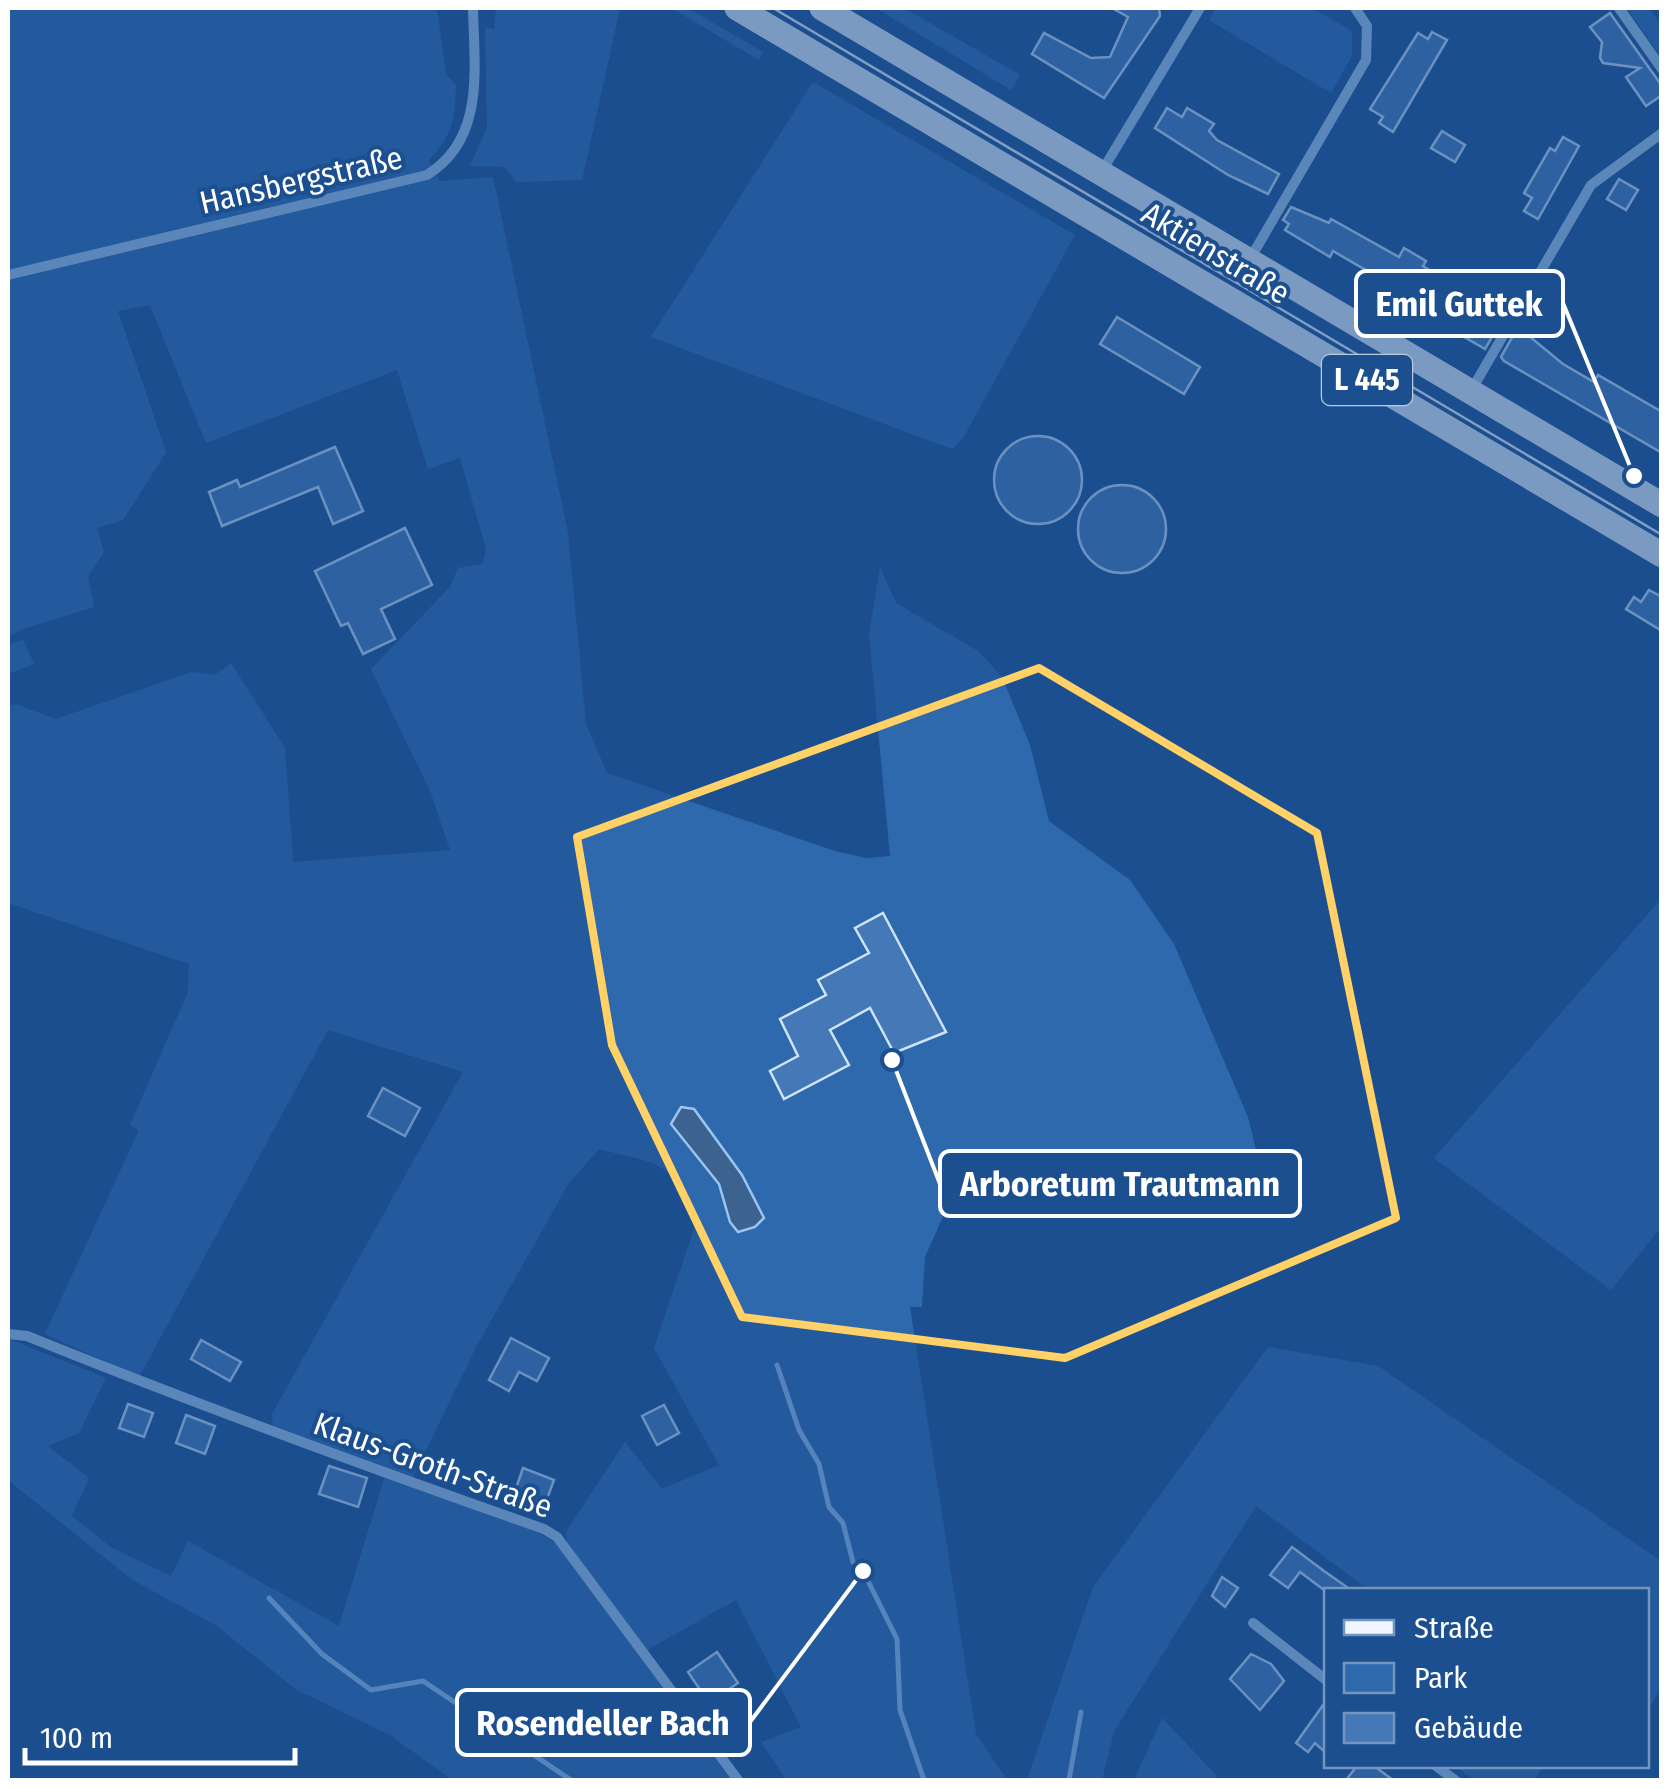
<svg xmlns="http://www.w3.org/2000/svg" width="1669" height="1788" viewBox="0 0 1669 1788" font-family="'Fira Sans Condensed',sans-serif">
	<rect width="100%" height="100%" fill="#1b4f8f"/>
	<!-- green -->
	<g fill="#2e69ad">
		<path d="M8 8H437L446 74 456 85C455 118 453 135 429 160L440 181 493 177 568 533 586 724 607 773 835 851 866 858 890 856 869 634 880 567 896 603 978 651 1002 677 1030 745 1049 821 1130 880 1174 944 1248 1117 1259 1162 1021 1168 976 1182 949 1203 925 1257 922 1307H910L976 1734 1007 1780H782L785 1778 761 1742 801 1727 736 1600 645 1651 567 1541 566 1532 625 1442 662 1489 719 1465 654 1348 697 1220C669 1159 662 1165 599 1149L569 1183 476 1347 412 1479 273 1427 272 1414 463 1072 328 1030 139 1377 45 1334 139 1130 130 1125 188 992 189 964 8 903V706L15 704 56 719 192 672 215 675 231 663 285 748 293 862 450 850 431 793 371 669 450 587 458 568 483 564 486 549 460 458 428 469 397 370 206 443 150 305 118 311 166 452 123 520 97 528 104 552 88 577 94 607 20 630 8 638Z"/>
		<polygon points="496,8 620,8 582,180 516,182 505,167 470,166 487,128 485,28 494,29"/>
		<polygon points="671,8 688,8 763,52 759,60"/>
		<polygon points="876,8 904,8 1020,75 1011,90"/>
		<polygon points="1216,8 1312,8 1352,31 1352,56 1331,93 1209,20"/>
		<polygon points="1627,8 1649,8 1661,25 1661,57"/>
		<polygon points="813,82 1075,235 963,438 952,449 651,337"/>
		<polygon points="23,639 34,664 8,674 8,646"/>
		<polygon points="1661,899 1661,1227 1611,1290 1434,1158"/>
		<polygon points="9,1339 106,1378 79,1433 48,1446 89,1478 72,1516 112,1548 171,1576 188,1541 339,1626 385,1476 536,1531 558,1545 731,1780 452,1780 390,1735 297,1690 217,1626 131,1579 8,1480"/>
		<polygon points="1268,1347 1378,1366 1661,1561 1661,1687 1647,1712 1646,1590 1369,1590 1256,1506 1114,1731 1102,1780 1027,1780 1093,1587"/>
		<polygon points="1162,1718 1217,1776 1213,1780 1134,1780"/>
		<polygon points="1455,1766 1544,1766 1534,1780 1475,1780"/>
	</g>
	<!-- water -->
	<polygon fill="#3c6290" stroke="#9cc4f0" stroke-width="2.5" points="681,1107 694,1109 742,1175 764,1218 755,1227 738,1232 730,1222 719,1184 671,1124"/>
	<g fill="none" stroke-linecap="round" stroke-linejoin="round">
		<!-- stream -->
		<g stroke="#9cc4f0" stroke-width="5">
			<polyline points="777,1365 799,1430 819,1464 829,1507 843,1523 853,1562 863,1571 897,1639 900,1710 924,1780"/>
			<polyline points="269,1598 322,1654 371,1690 423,1681 571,1780"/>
			<polyline points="1069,1780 1081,1712"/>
		</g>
	</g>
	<!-- building -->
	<g fill="#4478b7" stroke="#cfe3fa" stroke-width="2.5">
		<polygon points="1112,8 1159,8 1160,16 1104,98 1032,54 1044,33 1091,58 1110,57 1128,17"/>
		<polygon points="1610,13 1662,86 1662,95 1646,106 1626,77 1640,68 1603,63 1600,58 1602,42 1590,27"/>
		<polygon points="1432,32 1447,40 1393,132 1379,123 1383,117 1370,109 1418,33 1428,39"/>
		<polygon points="1167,108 1182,117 1187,108 1214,124 1209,131 1217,140 1279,174 1268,194 1228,175 1155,128"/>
		<polygon points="1442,131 1465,145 1455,162 1431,148"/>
		<polygon points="1563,137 1579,146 1538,219 1524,211 1532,198 1524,193 1550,148 1555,151"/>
		<polygon points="1619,179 1638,190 1626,210 1607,199"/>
		<polygon points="1291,207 1329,223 1331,219 1399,257 1404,248 1426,261 1423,266 1461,290 1461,299 1500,323 1485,349 1432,318 1436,311 1333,251 1330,257 1285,230 1289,224 1283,220"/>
		<polygon points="1117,317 1200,367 1184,394 1100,344"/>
		<polygon points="1518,327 1563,364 1594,382 1598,375 1662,412 1662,453 1504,361 1501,357"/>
		<circle cx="1038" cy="480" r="44"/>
		<polygon points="335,447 363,511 333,524 318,487 222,526 209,492 237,480 240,487"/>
		<circle cx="1122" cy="529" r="44"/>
		<polygon points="405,528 432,585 381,609 395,639 363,654 348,623 341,626 315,571"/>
		<polygon points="1649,590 1662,597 1662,631 1626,609 1634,597 1641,602"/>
		<polygon points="883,913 946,1032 894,1053 870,1008 830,1030 849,1065 784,1099 770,1071 798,1056 780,1019 826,995 818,980 869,953 855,928"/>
		<polygon points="383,1088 420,1108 405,1136 368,1116"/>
		<polygon points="511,1338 549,1358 537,1381 519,1372 509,1391 489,1380"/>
		<polygon points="201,1340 241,1362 230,1381 191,1359"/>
		<polygon points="128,1404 153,1413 144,1437 119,1428"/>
		<polygon points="664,1405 679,1433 657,1445 642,1416"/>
		<polygon points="186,1415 215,1426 205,1454 176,1443"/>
		<polygon points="329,1466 367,1478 358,1507 319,1494"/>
		<polygon points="523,1468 554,1480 546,1502 515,1491"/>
		<polygon points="1292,1547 1324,1571 1351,1590 1324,1590 1300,1572 1288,1588 1270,1575"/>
		<polygon points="1222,1577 1238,1588 1225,1607 1212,1596"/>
		<polygon points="717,1652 738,1683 709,1703 688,1672"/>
		<polygon points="1251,1654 1271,1664 1284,1681 1260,1710 1230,1679"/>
		<polygon points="1326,1701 1326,1753 1315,1743 1308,1752 1296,1743"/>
		<polygon points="1357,1766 1374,1766 1393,1780 1346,1780"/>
	</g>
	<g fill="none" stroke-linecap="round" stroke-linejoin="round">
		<!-- street -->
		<g stroke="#a9c9ee" stroke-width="10">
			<polyline points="1619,8 1662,69"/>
			<polyline points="1102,171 1200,8"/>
			<polyline points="1250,259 1366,60 1367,26 1355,8"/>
			<path d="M8 275 427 175C486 139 474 67 473 8"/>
			<polyline points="1472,389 1591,185 1662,133"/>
			<path d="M8 1334 27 1336C198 1405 370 1468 544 1529L557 1537 738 1780"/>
			<polyline points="1253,1623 1326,1680"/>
			<polyline points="1436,1766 1455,1780"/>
		</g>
		<!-- primary -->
		<g stroke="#f0f6ff" stroke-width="25">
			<polyline points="737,8 1662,555"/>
			<polyline points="822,8 1662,505"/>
		</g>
		<!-- tram -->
		<polyline stroke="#fff" stroke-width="2.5" points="773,8 1662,535"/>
	</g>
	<!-- marked area -->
	<path d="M0 0H1669V1788H0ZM1039 668 1317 833 1396 1218 1065 1358 742 1317 612 1045 577 837Z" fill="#1b4f8f" fill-opacity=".55" fill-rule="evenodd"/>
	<path fill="none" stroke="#ffd166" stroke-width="8" stroke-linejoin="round" d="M1039 668 1317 833 1396 1218 1065 1358 742 1317 612 1045 577 837Z"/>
	<g text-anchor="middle" stroke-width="8" stroke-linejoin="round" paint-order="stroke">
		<!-- shield labels -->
		<rect fill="#1b4f8f" stroke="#bbcadd" stroke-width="2.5" x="1322" y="355" width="90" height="50" rx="8"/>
		<g font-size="30" font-weight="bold" fill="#fff">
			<text x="1367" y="390">L 445</text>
		</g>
		<!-- street labels -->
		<g font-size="32" fill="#fff" stroke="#1b4f8f">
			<text transform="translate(301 180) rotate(-13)" y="11">Hansbergstraße</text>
			<text transform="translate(1216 253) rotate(31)" y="11">Aktienstraße</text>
			<text transform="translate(433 1465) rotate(20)" y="11">Klaus-Groth-Straße</text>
		</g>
	</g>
	<!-- callouts -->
	<path fill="none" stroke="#fff" stroke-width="4" d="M1634 476L1563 303M892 1060L940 1184M863 1571L750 1722"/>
	<g fill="#fff" stroke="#1b4f8f" stroke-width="4">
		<circle cx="1634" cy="476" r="10"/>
		<circle cx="892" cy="1060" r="10"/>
		<circle cx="863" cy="1571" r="10"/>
	</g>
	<g fill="#1b4f8f" stroke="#fff" stroke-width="4">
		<rect x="1356" y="271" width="207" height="65" rx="10"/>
		<rect x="940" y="1151" width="360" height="65" rx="10"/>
		<rect x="457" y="1690" width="293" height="65" rx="10"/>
	</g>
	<g font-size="35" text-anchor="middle" font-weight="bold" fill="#fff">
		<text x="1459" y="316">Emil Guttek</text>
		<text x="1120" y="1196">Arboretum Trautmann</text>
		<text x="603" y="1735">Rosendeller Bach</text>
	</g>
	<!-- border -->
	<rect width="1669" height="1788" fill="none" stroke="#ffffff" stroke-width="20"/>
	<!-- legend -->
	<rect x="1324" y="1588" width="325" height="180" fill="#1b4f8f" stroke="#7695bc" stroke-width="2.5"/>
	<rect x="1344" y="1620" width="50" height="15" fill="#f0f6ff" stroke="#7695bc" stroke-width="2.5"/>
	<text x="1414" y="1638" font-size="30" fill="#ffffff">Straße</text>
	<rect x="1344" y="1663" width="50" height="30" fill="#2e69ad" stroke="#7695bc" stroke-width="2.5"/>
	<text x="1414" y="1688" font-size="30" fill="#ffffff">Park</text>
	<rect x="1344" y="1713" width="50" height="30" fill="#4478b7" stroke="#7695bc" stroke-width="2.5"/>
	<text x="1414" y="1738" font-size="30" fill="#ffffff">Gebäude</text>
	<!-- scale -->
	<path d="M25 1748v15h270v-15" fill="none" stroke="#ffffff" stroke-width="5"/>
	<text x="40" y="1748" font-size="30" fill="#ffffff" stroke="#1b4f8f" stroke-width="8" paint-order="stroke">100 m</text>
</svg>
